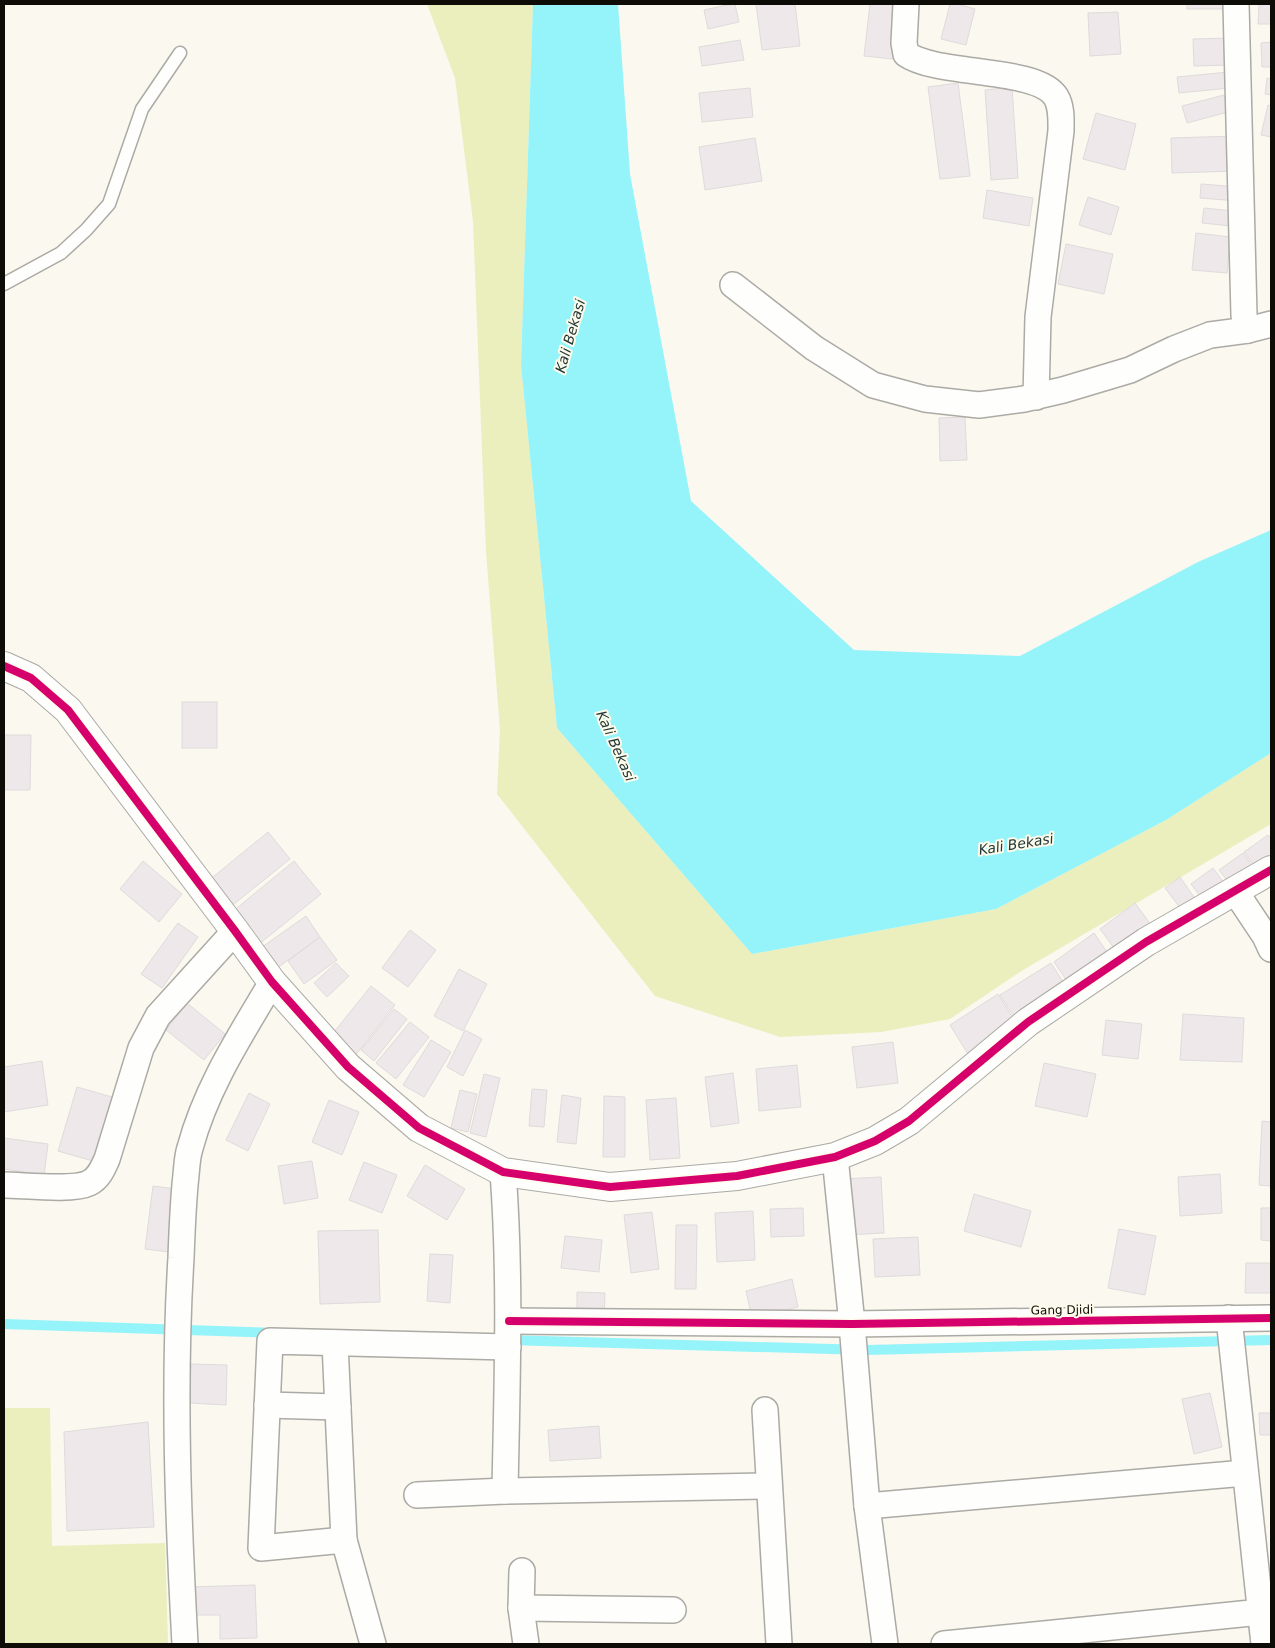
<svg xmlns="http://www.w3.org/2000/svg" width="1275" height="1648" viewBox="0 0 1275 1648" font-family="'DejaVu Sans',sans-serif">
	<rect width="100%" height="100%" fill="#faf8ef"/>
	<!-- green -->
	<g fill="#eaefbd">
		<polygon points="427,4 533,4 521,365 557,728 752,954 996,909 1166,820 1271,753 1271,824 1023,970 950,1019 881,1032 780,1037 655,996 497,794 500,730 486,552 473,221 455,78"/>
		<polygon points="50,1408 52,1546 165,1543 168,1644 4,1644 4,1408"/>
	</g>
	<!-- water -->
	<polygon fill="#95f4f9" points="533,4 618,4 630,174 691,501 854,650 1020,656 1198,562 1271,530 1271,753 1166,820 996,909 752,954 557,728 521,365"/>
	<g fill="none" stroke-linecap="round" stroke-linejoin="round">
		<!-- stream -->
		<g stroke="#95f4f9" stroke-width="10">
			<polyline points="4,1324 275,1333"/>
			<polyline points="507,1340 867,1350 1271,1340"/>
		</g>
	</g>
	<!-- building -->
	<g fill="#efe8eb" stroke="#dedbda">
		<polygon points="732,4 735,4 739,22 708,29 704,10"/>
		<polygon points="756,4 795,4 800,46 762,50"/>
		<polygon points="870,4 900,4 893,59 864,56"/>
		<polygon points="950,4 957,4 975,9 966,45 941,39"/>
		<rect x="1187" y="4" width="45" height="5"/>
		<polygon points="1259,4 1271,4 1271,24 1258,24"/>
		<polygon points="1118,12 1121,54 1090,56 1088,13"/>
		<polygon points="1229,38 1230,65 1194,66 1193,39"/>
		<polygon points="740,40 744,60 702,66 699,47"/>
		<polygon points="1271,42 1271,67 1262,67 1261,43"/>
		<polygon points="1229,72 1230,88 1179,93 1177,77"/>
		<polygon points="1267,78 1271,79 1271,95 1265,94"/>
		<polygon points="958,83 970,176 940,179 928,87"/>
		<polygon points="1012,87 1018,178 991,180 985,90"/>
		<polygon points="750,88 753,117 702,122 699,93"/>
		<polygon points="1224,95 1228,112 1187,123 1182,106"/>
		<polygon points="1268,105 1271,106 1271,137 1261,135"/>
		<polygon points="1096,113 1136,124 1125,170 1083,159"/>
		<polygon points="1235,136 1236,171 1172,173 1171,138"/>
		<polygon points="755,138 762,181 705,190 699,147"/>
		<polygon points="1201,184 1239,187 1238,201 1200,198"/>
		<polygon points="987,190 1033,198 1029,226 983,218"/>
		<polygon points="1088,197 1119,207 1111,235 1079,225"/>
		<polygon points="1204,208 1233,211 1231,226 1202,223"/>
		<polygon points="1196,233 1230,237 1227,273 1192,270"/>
		<polygon points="1066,244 1113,254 1104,294 1058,284"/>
		<polygon points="965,417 967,460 940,461 939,418"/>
		<rect x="182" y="702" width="35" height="46"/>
		<polygon points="4,735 31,735 30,790 4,790"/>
		<polygon points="268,832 290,859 229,908 208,881"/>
		<polygon points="1268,835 1271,839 1271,856 1255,867 1244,852"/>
		<polygon points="1243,853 1255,870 1232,887 1219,870"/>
		<polygon points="143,861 182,894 159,922 120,889"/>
		<polygon points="294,861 321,894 258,945 232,912"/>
		<polygon points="1213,868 1228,888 1206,904 1191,884"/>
		<polygon points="1180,877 1198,903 1184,913 1165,888"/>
		<polygon points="1135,903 1152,926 1117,952 1100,929"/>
		<polygon points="306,916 320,937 277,968 262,947"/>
		<polygon points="178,923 198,937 162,988 141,974"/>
		<polygon points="410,930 436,950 408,987 382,968"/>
		<polygon points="1094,933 1109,955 1069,984 1054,962"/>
		<polygon points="320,937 337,960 304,984 288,961"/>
		<polygon points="336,963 349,976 327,997 314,983"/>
		<polygon points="1051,963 1067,988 1017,1021 1000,995"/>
		<polygon points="459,969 487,984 463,1031 434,1016"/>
		<polygon points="371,986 395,1005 354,1057 330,1037"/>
		<polygon points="998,994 1016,1023 968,1054 950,1025"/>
		<polygon points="187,1003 225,1034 204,1060 166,1030"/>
		<polygon points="394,1009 407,1019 374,1061 361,1050"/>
		<polygon points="1183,1014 1244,1018 1242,1062 1180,1060"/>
		<polygon points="1106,1020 1142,1024 1138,1059 1102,1055"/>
		<polygon points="410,1022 429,1037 396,1079 376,1063"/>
		<polygon points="465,1030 482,1039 463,1076 447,1067"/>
		<polygon points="431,1040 451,1052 424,1097 403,1085"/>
		<polygon points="893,1042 898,1083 857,1088 852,1047"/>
		<polygon points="42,1061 48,1105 4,1112 4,1067"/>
		<polygon points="1044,1063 1096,1074 1087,1117 1035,1106"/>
		<polygon points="797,1065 801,1107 759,1111 756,1069"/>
		<polygon points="733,1073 739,1123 711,1127 705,1077"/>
		<polygon points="484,1074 500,1078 486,1137 470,1133"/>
		<polygon points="77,1087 112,1097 93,1161 58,1151"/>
		<polygon points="532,1089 547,1090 544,1127 529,1126"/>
		<polygon points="460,1090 477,1094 468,1132 451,1128"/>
		<polygon points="249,1093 270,1104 248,1151 226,1140"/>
		<polygon points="562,1095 581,1098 576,1144 557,1142"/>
		<polygon points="604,1096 625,1097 625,1157 603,1157"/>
		<polygon points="676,1098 680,1158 650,1160 646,1100"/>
		<polygon points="329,1100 359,1112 342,1155 312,1142"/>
		<polygon points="1262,1121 1271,1122 1271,1186 1259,1185"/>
		<polygon points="4,1138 48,1144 44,1175 4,1169"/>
		<polygon points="312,1161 318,1198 284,1204 278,1166"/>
		<polygon points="364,1162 397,1175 382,1213 349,1200"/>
		<polygon points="425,1165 465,1189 447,1220 407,1196"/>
		<polygon points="1220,1174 1222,1213 1180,1216 1178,1177"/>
		<polygon points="881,1177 884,1233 845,1235 842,1179"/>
		<polygon points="153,1186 176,1189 169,1252 145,1249"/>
		<polygon points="974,1194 1031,1211 1021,1247 964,1231"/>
		<polygon points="803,1208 804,1236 771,1237 770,1209"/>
		<polygon points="1261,1208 1271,1208 1271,1241 1261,1240"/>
		<polygon points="753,1211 755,1260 717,1262 715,1213"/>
		<polygon points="652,1212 659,1269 631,1273 624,1215"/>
		<polygon points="676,1225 697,1225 696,1289 675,1289"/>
		<polygon points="1119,1229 1156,1236 1145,1295 1108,1288"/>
		<polygon points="378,1230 380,1302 320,1304 318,1231"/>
		<polygon points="565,1236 602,1240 599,1272 561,1268"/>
		<polygon points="918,1237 920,1275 875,1277 873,1239"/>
		<polygon points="430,1254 453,1255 450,1303 427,1301"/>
		<polygon points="1246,1263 1271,1263 1271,1293 1245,1293"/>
		<polygon points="792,1279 798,1307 752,1318 746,1291"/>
		<polygon points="577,1292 605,1293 604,1317 577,1316"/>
		<polygon points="191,1364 227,1365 226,1405 189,1403"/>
		<polygon points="1210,1393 1222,1447 1194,1454 1182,1399"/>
		<polygon points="1259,1413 1271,1413 1271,1435 1260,1435"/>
		<polygon points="148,1422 154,1527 67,1531 64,1432"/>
		<polygon points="599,1426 601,1458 550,1461 548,1430"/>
		<polygon points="255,1585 257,1638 220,1639 220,1615 190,1615 190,1587"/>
	</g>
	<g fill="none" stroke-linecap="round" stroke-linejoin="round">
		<!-- lane casing -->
		<g stroke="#acaaa4" stroke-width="15">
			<polyline id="lane" points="4,284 61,253 86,230 109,204 142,109 180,53"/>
		</g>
		<!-- street casing -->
		<g stroke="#acaaa4" stroke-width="28">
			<g id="street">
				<path d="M906 4 904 43 906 54C937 76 1038 67 1056 97 1062 107 1061 120 1061 131L1038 317 1036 397"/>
				<polyline points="1236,4 1244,315 1245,323 1248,330"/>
				<polyline points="733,285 814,348 873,385 925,399 979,405 1024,399 1063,390 1130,370 1174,349 1210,335 1248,330 1271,324"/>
				<polyline points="1235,891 1265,936 1271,949"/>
				<polyline points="835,1157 852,1324 867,1506 885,1644"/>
				<path d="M503 1172C511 1278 507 1384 505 1491"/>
				<path d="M4 1185C23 1185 73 1191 89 1183 99 1178 103 1168 107 1159L141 1048 158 1016 235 931"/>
				<polyline points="1229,1318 1264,1644"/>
				<polyline points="509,1321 852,1324 1271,1318"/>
				<polyline points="335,1343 344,1540 373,1644"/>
				<polyline points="267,1405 338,1407"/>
				<polyline points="765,1410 779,1644"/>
				<polyline points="417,1495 505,1491 769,1486"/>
				<polyline points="867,1506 1245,1473"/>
				<polyline points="344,1540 261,1548 270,1341 508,1347"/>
				<polyline points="522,1571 521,1608 526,1644"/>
				<polyline points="521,1608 673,1610"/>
				<path d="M185 1644C178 1516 173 1386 181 1258 182 1230 183 1202 186 1175 187 1166 187 1157 190 1148 206 1088 240 1036 272 982"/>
				<polyline points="944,1644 1261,1612"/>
			</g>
		</g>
		<!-- secondary casing -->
		<g stroke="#acaaa4" stroke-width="30">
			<polyline id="secondary" points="4,666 31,678 68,710 235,931 272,982 348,1067 419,1128 503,1172 610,1187 737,1176 835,1157 875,1141 909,1121 1028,1022 1146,942 1271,870"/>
		</g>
		<!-- lane -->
		<use href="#lane" stroke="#fefefd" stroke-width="12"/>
		<!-- street -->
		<use href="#street" stroke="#fefefd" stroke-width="25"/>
		<!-- secondary -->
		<use href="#secondary" stroke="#fefefd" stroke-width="28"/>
		<!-- cycleway casing -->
		<g stroke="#fefbeb" stroke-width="11">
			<g id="cycleway">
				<polyline points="4,666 31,678 68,710 235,931 272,982 348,1067 419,1128 503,1172 610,1187 737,1176 835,1157 875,1141 909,1121 1028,1022 1146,942 1271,870"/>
				<polyline points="509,1321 852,1324 1271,1318"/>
			</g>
		</g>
		<!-- cycleway -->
		<use href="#cycleway" stroke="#d6006c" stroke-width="8"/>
	</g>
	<g text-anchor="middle" stroke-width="4" stroke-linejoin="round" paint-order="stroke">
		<!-- street labels -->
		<g font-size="12" fill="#0d0c07" stroke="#fefbeb">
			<text transform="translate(1062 1310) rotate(-1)" y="4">Gang Djidi</text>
		</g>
		<!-- water labels -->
		<g font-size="14" font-style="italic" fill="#21383a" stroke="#fefbeb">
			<text transform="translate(570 336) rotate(-74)" y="5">Kali Bekasi</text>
			<text transform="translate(616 746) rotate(66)" y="5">Kali Bekasi</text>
			<text transform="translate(1016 844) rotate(-9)" y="5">Kali Bekasi</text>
		</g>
	</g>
	<!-- border -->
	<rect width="1275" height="1648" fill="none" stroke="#0d0c07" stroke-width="10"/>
</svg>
